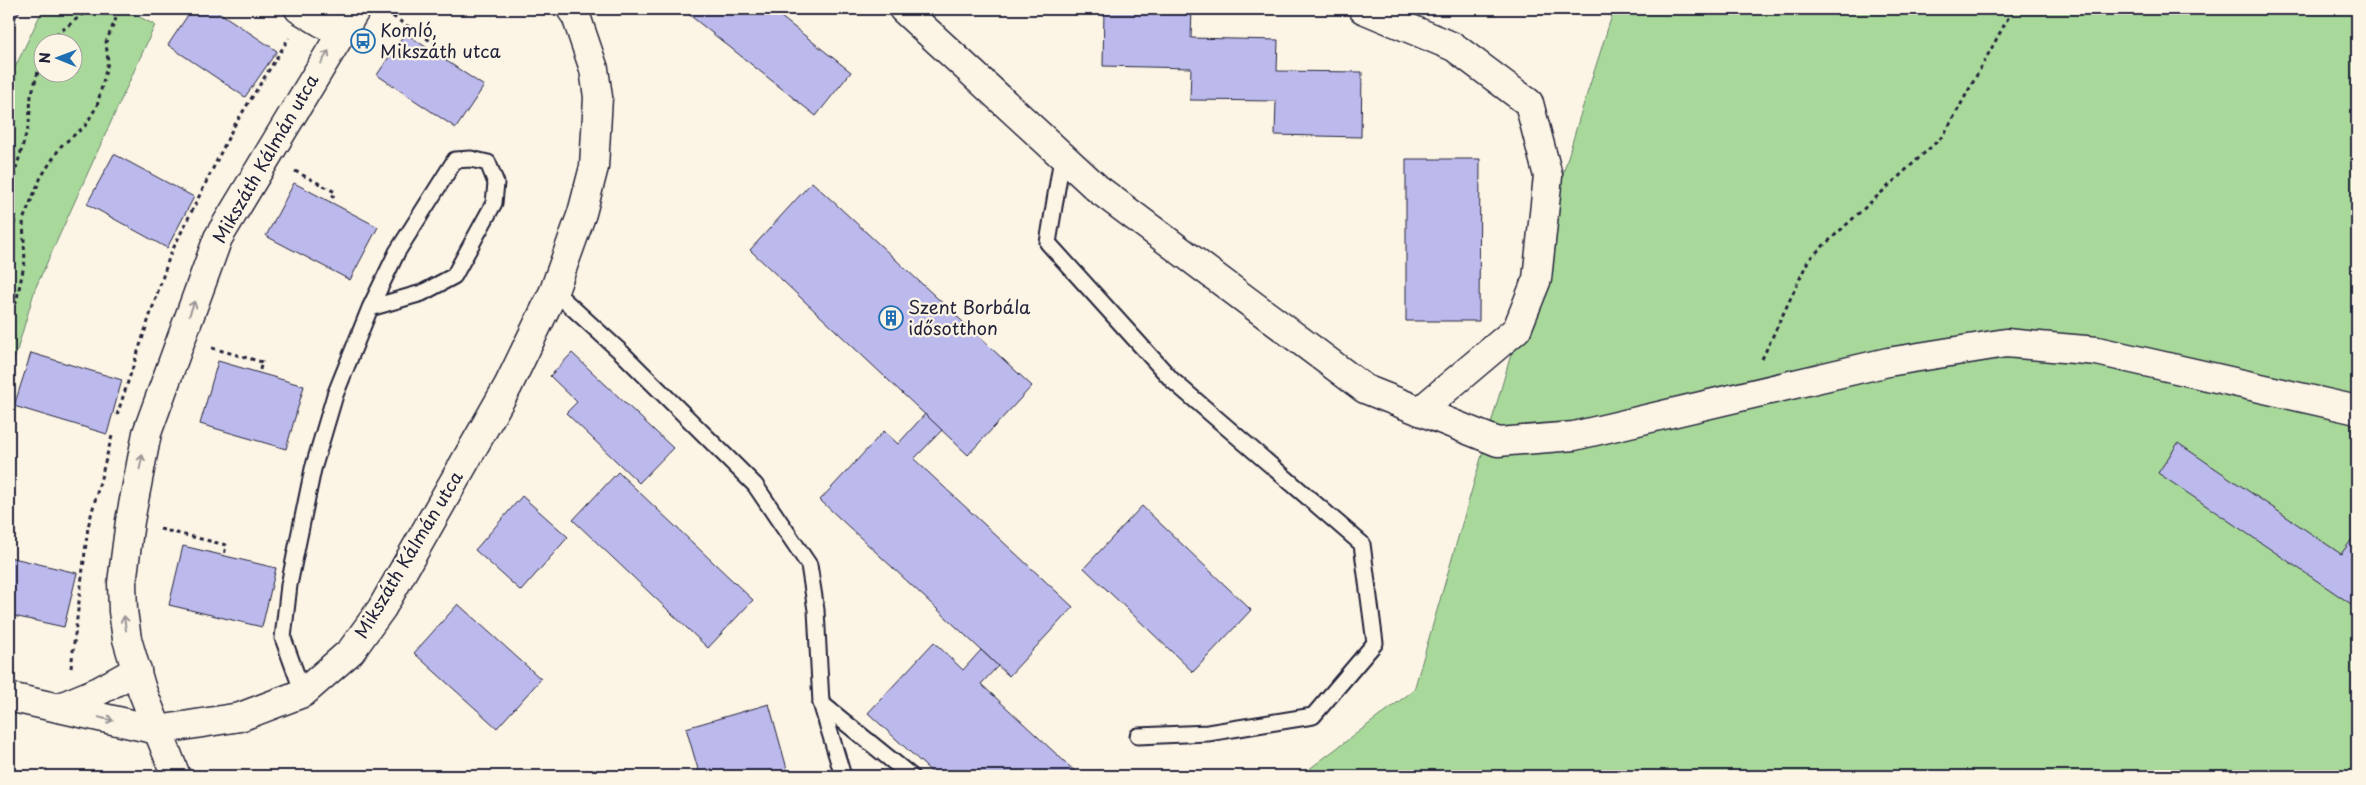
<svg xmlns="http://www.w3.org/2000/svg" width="2366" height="785" viewBox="0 0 2366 785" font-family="'Playpen Sans',sans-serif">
	<rect width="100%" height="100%" fill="#fcf5e5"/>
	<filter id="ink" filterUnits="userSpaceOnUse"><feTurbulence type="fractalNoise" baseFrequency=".02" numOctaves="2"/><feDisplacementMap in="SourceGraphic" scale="10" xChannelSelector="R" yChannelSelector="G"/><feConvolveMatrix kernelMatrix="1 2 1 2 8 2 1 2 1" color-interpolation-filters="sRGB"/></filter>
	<g filter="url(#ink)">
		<!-- green -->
		<g fill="#a9d99a" stroke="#667e6a" fill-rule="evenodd">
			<path d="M43 9H124L155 25 35 289 9 378V80ZM72 42V72H42V42Z"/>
			<polygon points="1614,9 2357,9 2357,776 1300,776 1414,690 1579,119"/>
		</g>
		<!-- building -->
		<g fill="#bcbaec" stroke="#22223b">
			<polygon points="9,9 21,9 9,29"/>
			<polygon points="192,9 214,9 277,51 245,97 168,45"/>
			<polygon points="682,9 771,9 851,72 816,116"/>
			<polygon points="1104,9 1192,9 1191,38 1278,40 1277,71 1362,72 1361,137 1275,135 1276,101 1190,100 1191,68 1103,66"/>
			<polygon points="405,33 484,86 456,128 377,75"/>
			<polygon points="114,154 194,197 167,248 87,204"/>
			<polygon points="1406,159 1480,159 1479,321 1406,321"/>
			<polygon points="812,182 1032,386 968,455 750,250"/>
			<polygon points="294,183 378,227 350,280 266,236"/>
			<polygon points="31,353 122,380 107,434 14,406"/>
			<polygon points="572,353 673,448 639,483 566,413 577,402 550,376"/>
			<polygon points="218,361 304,386 286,449 200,424"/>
			<polygon points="925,414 942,430 914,459 1073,607 1009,676 820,500 884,431 898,444"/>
			<polygon points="2178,443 2341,554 2353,538 2357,540 2357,608 2158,473"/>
			<polygon points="618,472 753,600 708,648 573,520"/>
			<polygon points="522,496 568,537 521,591 475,550"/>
			<polygon points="1142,506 1251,610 1193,672 1084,568"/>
			<polygon points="183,546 276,568 262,627 169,605"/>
			<polygon points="9,557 77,573 64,627 9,615"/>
			<polygon points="458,604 541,679 497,728 414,653"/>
			<polygon points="934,642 963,670 981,650 998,666 981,684 1080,776 936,776 868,713"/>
			<polygon points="769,704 789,776 700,776 686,728"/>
		</g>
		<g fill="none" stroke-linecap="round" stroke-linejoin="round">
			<!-- service casing -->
			<g stroke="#22223b" stroke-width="19">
				<g id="service">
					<polyline points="1062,158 1048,243 1172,380 1362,544 1375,643 1313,716 1208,733 1138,736"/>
					<polyline points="554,291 622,353 755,485 809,565 816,610 821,703 843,776"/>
					<polyline points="303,693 283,638 289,585 313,469 335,395 370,308 397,252 455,160 471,159 488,163 496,183 494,203 454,276 422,293 370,308"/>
					<polyline points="821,703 911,776"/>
				</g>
			</g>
			<!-- minor casing -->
			<g stroke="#22223b" stroke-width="31">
				<g id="minor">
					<polyline points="299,9 339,33"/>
					<polyline points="903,9 1098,189 1365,389 1498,442 1574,436 1888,362 2006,343 2097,351 2357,410"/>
					<polyline points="1363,9 1454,47 1529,103 1548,176 1537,279 1517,329 1420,411"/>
					<polyline points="9,697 158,730 240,717 303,693 351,651 382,608 508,386 554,291 582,213 594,167 598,97 594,69 576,16 571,9"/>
					<polyline points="58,708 99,691 137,670"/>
					<polyline points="176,776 142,690 127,639 123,611 122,583 130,521 147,433 218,238 356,9"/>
				</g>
			</g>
			<!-- path -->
			<g stroke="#22223b" stroke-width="3" stroke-dasharray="4 4" stroke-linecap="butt">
				<polyline points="386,12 449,53 445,60"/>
				<polyline points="51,42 55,36 89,9"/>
				<polyline points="295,171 335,192 330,202"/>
				<polyline points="9,248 15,220 13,179 29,124 31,96 42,58"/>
				<polyline points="9,310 16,303 25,261 23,220 41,177 61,146 85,126 97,106 108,62 106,42 120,9"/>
				<polyline points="212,348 262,362 259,373"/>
				<polyline points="1762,359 1809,259 1944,135 2013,9"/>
				<polyline points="117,415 170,255 234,126 289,38"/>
				<polyline points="160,529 226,545 224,556"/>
				<polyline points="71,668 88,527 112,436"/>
			</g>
			<!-- service -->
			<use href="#service" stroke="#fcf5e5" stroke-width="15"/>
			<!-- minor -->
			<use href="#minor" stroke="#fcf5e5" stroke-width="28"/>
		</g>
		<!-- one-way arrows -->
		<defs><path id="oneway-shaft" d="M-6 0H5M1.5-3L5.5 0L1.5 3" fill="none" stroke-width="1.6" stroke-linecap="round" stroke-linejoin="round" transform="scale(1.25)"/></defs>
		<g stroke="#9a9698">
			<use href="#oneway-shaft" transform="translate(325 57) rotate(-59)"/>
			<use href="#oneway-shaft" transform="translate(192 308) rotate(-70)"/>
			<use href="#oneway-shaft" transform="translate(141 462) rotate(-79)"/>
			<use href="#oneway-shaft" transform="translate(125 623) rotate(-98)"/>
			<use href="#oneway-shaft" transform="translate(106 719) rotate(13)"/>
		</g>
	</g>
	<!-- icons -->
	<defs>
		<g id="bus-ring" transform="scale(1.25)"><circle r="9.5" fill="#fcf5e5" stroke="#1f6fb2" stroke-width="1.5"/><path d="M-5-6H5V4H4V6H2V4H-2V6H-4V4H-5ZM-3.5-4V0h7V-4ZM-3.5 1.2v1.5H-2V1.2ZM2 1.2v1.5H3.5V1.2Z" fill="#1f6fb2"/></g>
		<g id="building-ring" transform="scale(1.25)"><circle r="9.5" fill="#fcf5e5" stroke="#1f6fb2" stroke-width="1.5"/><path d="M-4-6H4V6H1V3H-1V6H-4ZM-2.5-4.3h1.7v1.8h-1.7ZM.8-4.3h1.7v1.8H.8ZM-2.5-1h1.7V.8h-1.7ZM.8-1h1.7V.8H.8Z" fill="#1f6fb2"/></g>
	</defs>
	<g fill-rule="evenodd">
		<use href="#bus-ring" x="363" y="41"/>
		<use href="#building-ring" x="891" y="318"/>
	</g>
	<g text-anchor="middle" stroke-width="4.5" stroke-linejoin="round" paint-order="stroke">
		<!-- poi labels -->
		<g font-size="18" fill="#22223b" stroke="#fcf5e5" text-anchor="start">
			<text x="380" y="37">Komló,<tspan x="380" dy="21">Mikszáth utca</tspan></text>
			<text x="908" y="314">Szent Borbála<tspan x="908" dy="21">idősotthon</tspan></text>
		</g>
		<!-- street labels -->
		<g font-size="18" fill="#22223b" stroke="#fcf5e5">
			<text transform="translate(266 159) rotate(-60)" y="6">Mikszáth Kálmán utca</text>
			<text transform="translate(409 555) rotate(-59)" y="6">Mikszáth Kálmán utca</text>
		</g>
	</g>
	<!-- margin -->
	<rect width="2366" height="785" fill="none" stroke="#fcf5e5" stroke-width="30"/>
	<rect x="15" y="15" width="2336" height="755" fill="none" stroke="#22223b" stroke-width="2" filter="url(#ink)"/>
	<!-- north arrow -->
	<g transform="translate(58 58) rotate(271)"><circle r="24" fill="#fcf5e5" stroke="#a5a1a1"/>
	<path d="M0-4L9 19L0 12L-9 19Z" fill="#1f6fb2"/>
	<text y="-8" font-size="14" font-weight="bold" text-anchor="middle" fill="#22223b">N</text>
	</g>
</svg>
